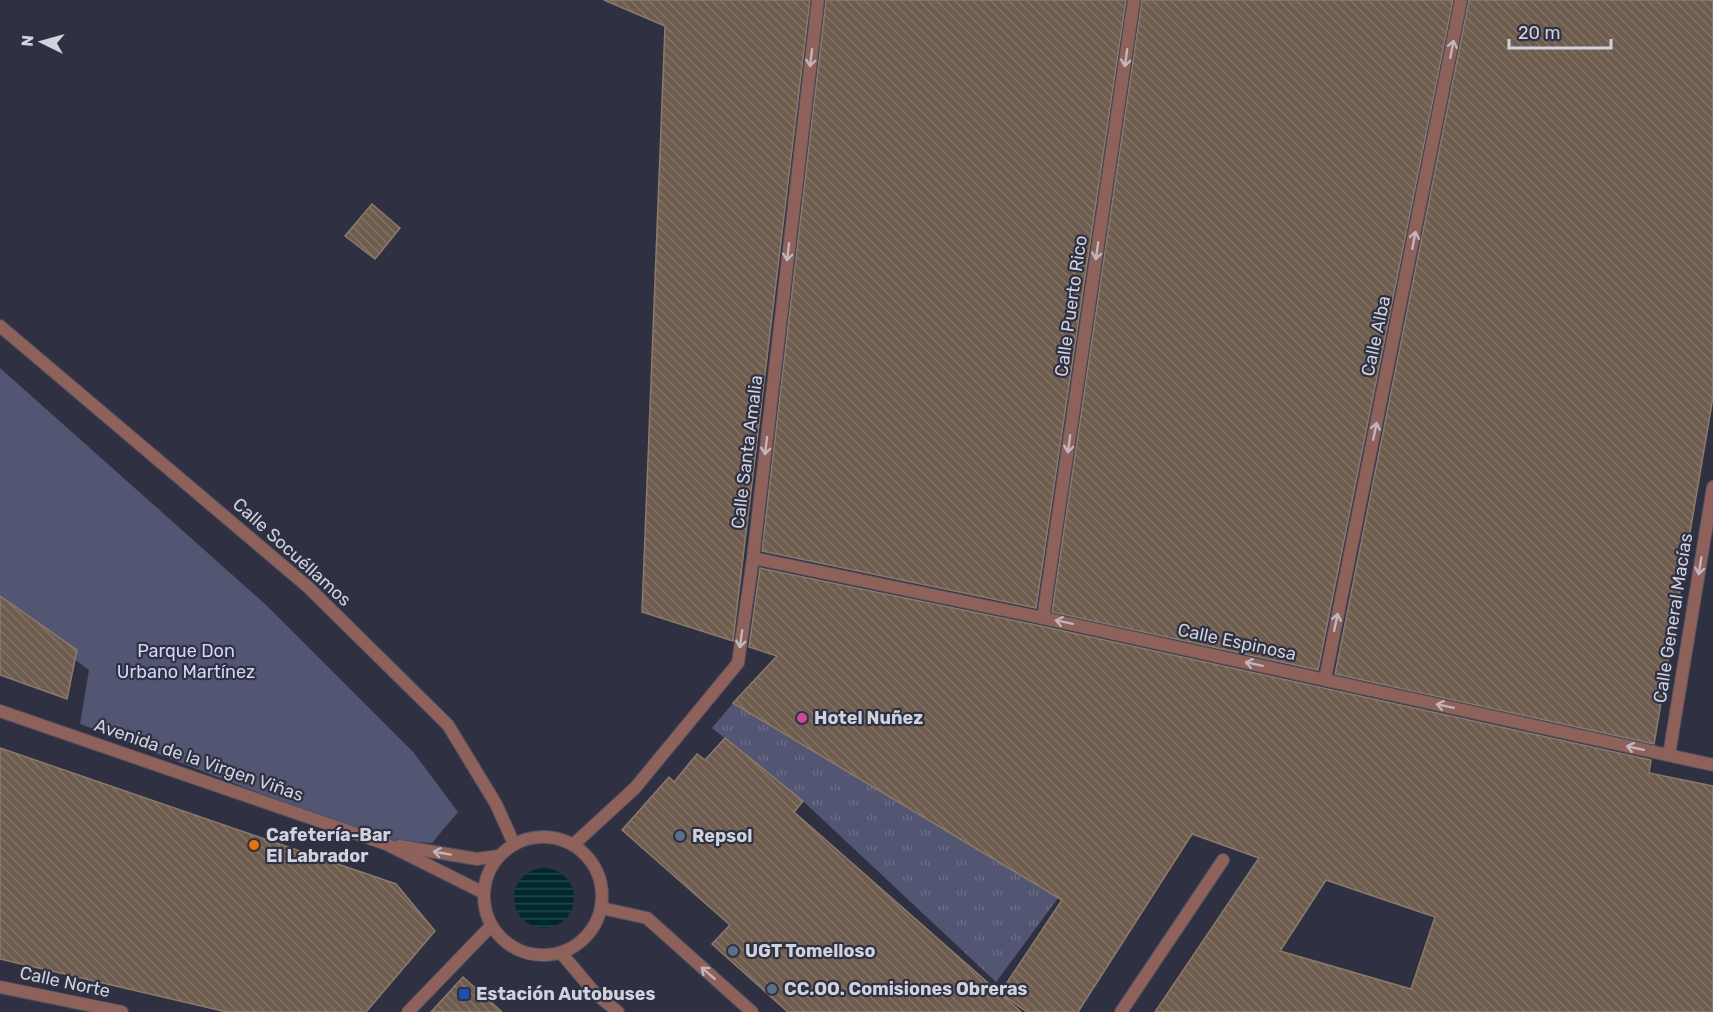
<svg xmlns="http://www.w3.org/2000/svg" width="1713" height="1012" viewBox="0 0 1713 1012" font-family="Rubik,sans-serif">
	<defs>
		<pattern id="grass-tufts" width="24" height="20" patternUnits="userSpaceOnUse" patternTransform="scale(1.5)"><rect width="24" height="20" fill="#535673"/><path d="M3 7l-1-3M5 7V3M7 7l1-3M15 17l-1-3M17 17v-4M19 17l1-3" fill="none" stroke="#6b6d86"/></pattern>
		<pattern id="water-rules" width="6" height="5" patternUnits="userSpaceOnUse" patternTransform="scale(1.5)"><rect width="6" height="5" fill="#00292f"/><path d="M0 2.5h6" fill="none" stroke="#24474d"/></pattern>
		<pattern id="building-back-hatch" width="6" height="6" patternUnits="userSpaceOnUse" patternTransform="scale(1.5)"><rect width="6" height="6" fill="#6e5c4e"/><path d="M-1 5l2 2M0 0l6 6M5-1l2 2" fill="none" stroke="#827267"/></pattern>
	</defs>
	<rect width="100%" height="100%" fill="#2f3143"/>
	<!-- grass -->
	<polygon fill="url(#grass-tufts)" points="733,703 1058,898 996,982 803,801 712,728"/>
	<!-- park -->
	<polygon fill="#535673" points="0,368 265,604 414,753 458,812 432,843 381,840 80,724 89,670 0,605"/>
	<!-- water -->
	<circle fill="url(#water-rules)" cx="544" cy="898" r="30"/>
	<!-- building -->
	<g fill="url(#building-back-hatch)" stroke="#8c7a6a" stroke-width="1.5" fill-rule="evenodd">
		<polygon points="604,0 810,0 733,641 642,612 665,26"/>
		<polygon points="826,0 1126,0 1036,608 762,551"/>
		<polygon points="1142,0 1453,0 1318,670 1052,612"/>
		<polygon points="1469,0 1713,0 1713,397 1654,744 1335,674"/>
		<polygon points="372,204 400,228 375,259 345,236"/>
		<path d="M760 568 1041 626 1651 760 1649 773 1713 786V1012H1155L1259 858 1192 834 1078 1012H1027L1000 993 1062 900 733 703 777 656 749 647ZM1326 880 1435 917 1411 989 1280 951Z"/>
		<polygon points="0,596 77,650 67,699 0,675"/>
		<polygon points="725,738 803,801 794,812 1021,1012 788,1012 712,944 730,925 622,830 669,777 674,782 697,754 705,760"/>
		<polygon points="0,748 396,884 435,931 366,1012 227,1012 0,959"/>
		<polygon points="463,977 502,1012 431,1012"/>
	</g>
	<g fill="none" stroke-linecap="round" stroke-linejoin="round">
		<!-- street casing -->
		<g stroke="#4c4e5f" stroke-width="14">
			<g id="street">
				<polyline points="0,326 308,587 448,725 496,804 514,844"/>
				<polyline points="753,558 1043,618 1713,765"/>
				<polyline points="1043,618 1134,0"/>
				<polyline points="1325,679 1461,0"/>
				<polyline points="0,711 386,844 484,893"/>
				<polyline points="1669,755 1713,487"/>
				<circle cx="543" cy="896" r="59"/>
				<polyline points="573,845 635,788 738,663 753,558 818,0"/>
				<polyline points="399,846 477,859 499,856"/>
				<polyline points="601,908 647,918 752,1012"/>
				<polyline points="561,953 595,993 618,1012"/>
				<polyline points="0,987 122,1012"/>
				<polyline points="408,1012 491,926"/>
				<polyline points="1121,1012 1223,860"/>
			</g>
		</g>
		<!-- street -->
		<use href="#street" stroke="#8f615b" stroke-width="12"/>
	</g>
	<!-- one-way arrows -->
	<defs><path id="oneway-shaft" d="M-6 0H5M1.5-3L5.5 0L1.5 3" fill="none" stroke-width="1.6" stroke-linecap="round" stroke-linejoin="round" transform="scale(1.5)"/></defs>
	<g stroke="#c0b6bc">
		<use href="#oneway-shaft" transform="translate(1452 49) rotate(-79)"/>
		<use href="#oneway-shaft" transform="translate(811 58) rotate(97)"/>
		<use href="#oneway-shaft" transform="translate(1126 58) rotate(98)"/>
		<use href="#oneway-shaft" transform="translate(1414 240) rotate(-79)"/>
		<use href="#oneway-shaft" transform="translate(1097 251) rotate(98)"/>
		<use href="#oneway-shaft" transform="translate(788 252) rotate(97)"/>
		<use href="#oneway-shaft" transform="translate(1375 431) rotate(-78)"/>
		<use href="#oneway-shaft" transform="translate(1069 444) rotate(98)"/>
		<use href="#oneway-shaft" transform="translate(766 446) rotate(97)"/>
		<use href="#oneway-shaft" transform="translate(1700 566) rotate(99)"/>
		<use href="#oneway-shaft" transform="translate(1064 622) rotate(-168)"/>
		<use href="#oneway-shaft" transform="translate(1336 622) rotate(-78)"/>
		<use href="#oneway-shaft" transform="translate(741 639) rotate(98)"/>
		<use href="#oneway-shaft" transform="translate(1254 664) rotate(-168)"/>
		<use href="#oneway-shaft" transform="translate(1445 706) rotate(-168)"/>
		<use href="#oneway-shaft" transform="translate(1635 748) rotate(-168)"/>
		<use href="#oneway-shaft" transform="translate(442 853) rotate(-170)"/>
		<use href="#oneway-shaft" transform="translate(708 973) rotate(-139)"/>
	</g>
	<!-- markers -->
	<circle fill="#d1479c" stroke="#2f3143" stroke-width="2" cx="802" cy="718" r="6"/>
	<g fill="#5c6f8a" stroke="#2f3143" stroke-width="2">
		<circle cx="680" cy="836" r="6"/>
		<circle cx="733" cy="951" r="6"/>
		<circle cx="772" cy="989" r="6"/>
	</g>
	<circle fill="#e8710a" stroke="#2f3143" stroke-width="2" cx="254" cy="845" r="6"/>
	<rect fill="#1a4fb4" stroke="#2f3143" stroke-width="2" x="458" y="988" width="12" height="12" rx="3"/>
	<g text-anchor="middle" stroke-width="4.5" stroke-linejoin="round" paint-order="stroke">
		<!-- street labels -->
		<g font-size="18" fill="#d0d2dd" stroke="#2f3143">
			<text transform="translate(1071 306) rotate(-82)" y="6">Calle Puerto Rico</text>
			<text transform="translate(1376 336) rotate(-78)" y="6">Calle Alba</text>
			<text transform="translate(747 452) rotate(-83)" y="6">Calle Santa Amalia</text>
			<text transform="translate(292 552) rotate(42)" y="6">Calle Socuéllamos</text>
			<text transform="translate(1673 618) rotate(-81)" y="6">Calle General Macías</text>
			<text transform="translate(1237 642) rotate(12)" y="6">Calle Espinosa</text>
			<text transform="translate(199 760) rotate(19)" y="6">Avenida de la Virgen Viñas</text>
			<text transform="translate(65 982) rotate(12)" y="6">Calle Norte</text>
		</g>
		<!-- park labels -->
		<g font-size="18" fill="#d2d5f4" stroke="#2f3143">
			<text x="186" y="657">Parque Don<tspan x="186" dy="21">Urbano Martínez</tspan></text>
		</g>
		<!-- poi labels -->
		<g font-size="18" font-weight="bold" fill="#d0d2dd" stroke="#2f3143" text-anchor="start">
			<text x="814" y="724">Hotel Nuñez</text>
			<text x="266" y="841">Cafetería-Bar<tspan x="266" dy="21">El Labrador</tspan></text>
			<text x="692" y="842">Repsol</text>
			<text x="745" y="957">UGT Tomelloso</text>
			<text x="784" y="995">CC.OO. Comisiones Obreras</text>
			<text x="476" y="1000">Estación Autobuses</text>
		</g>
	</g>
	<!-- north arrow -->
	<g transform="translate(42 42) rotate(275)" stroke="#2f3143" stroke-width="4.5" paint-order="stroke">
	<path d="M0-4.5L10 22L0 15L-10 22Z" fill="#d0d2dd"/>
	<text y="-9" font-size="16" font-weight="bold" text-anchor="middle" fill="#d0d2dd">N</text>
	</g>
	<!-- scale -->
	<path d="M1509 39v9h102v-9" fill="none" stroke="#d0d2dd" stroke-width="3"/>
	<text x="1518" y="39" font-size="18" fill="#d0d2dd" stroke="#2f3143" stroke-width="4.5" paint-order="stroke">20 m</text>
</svg>
